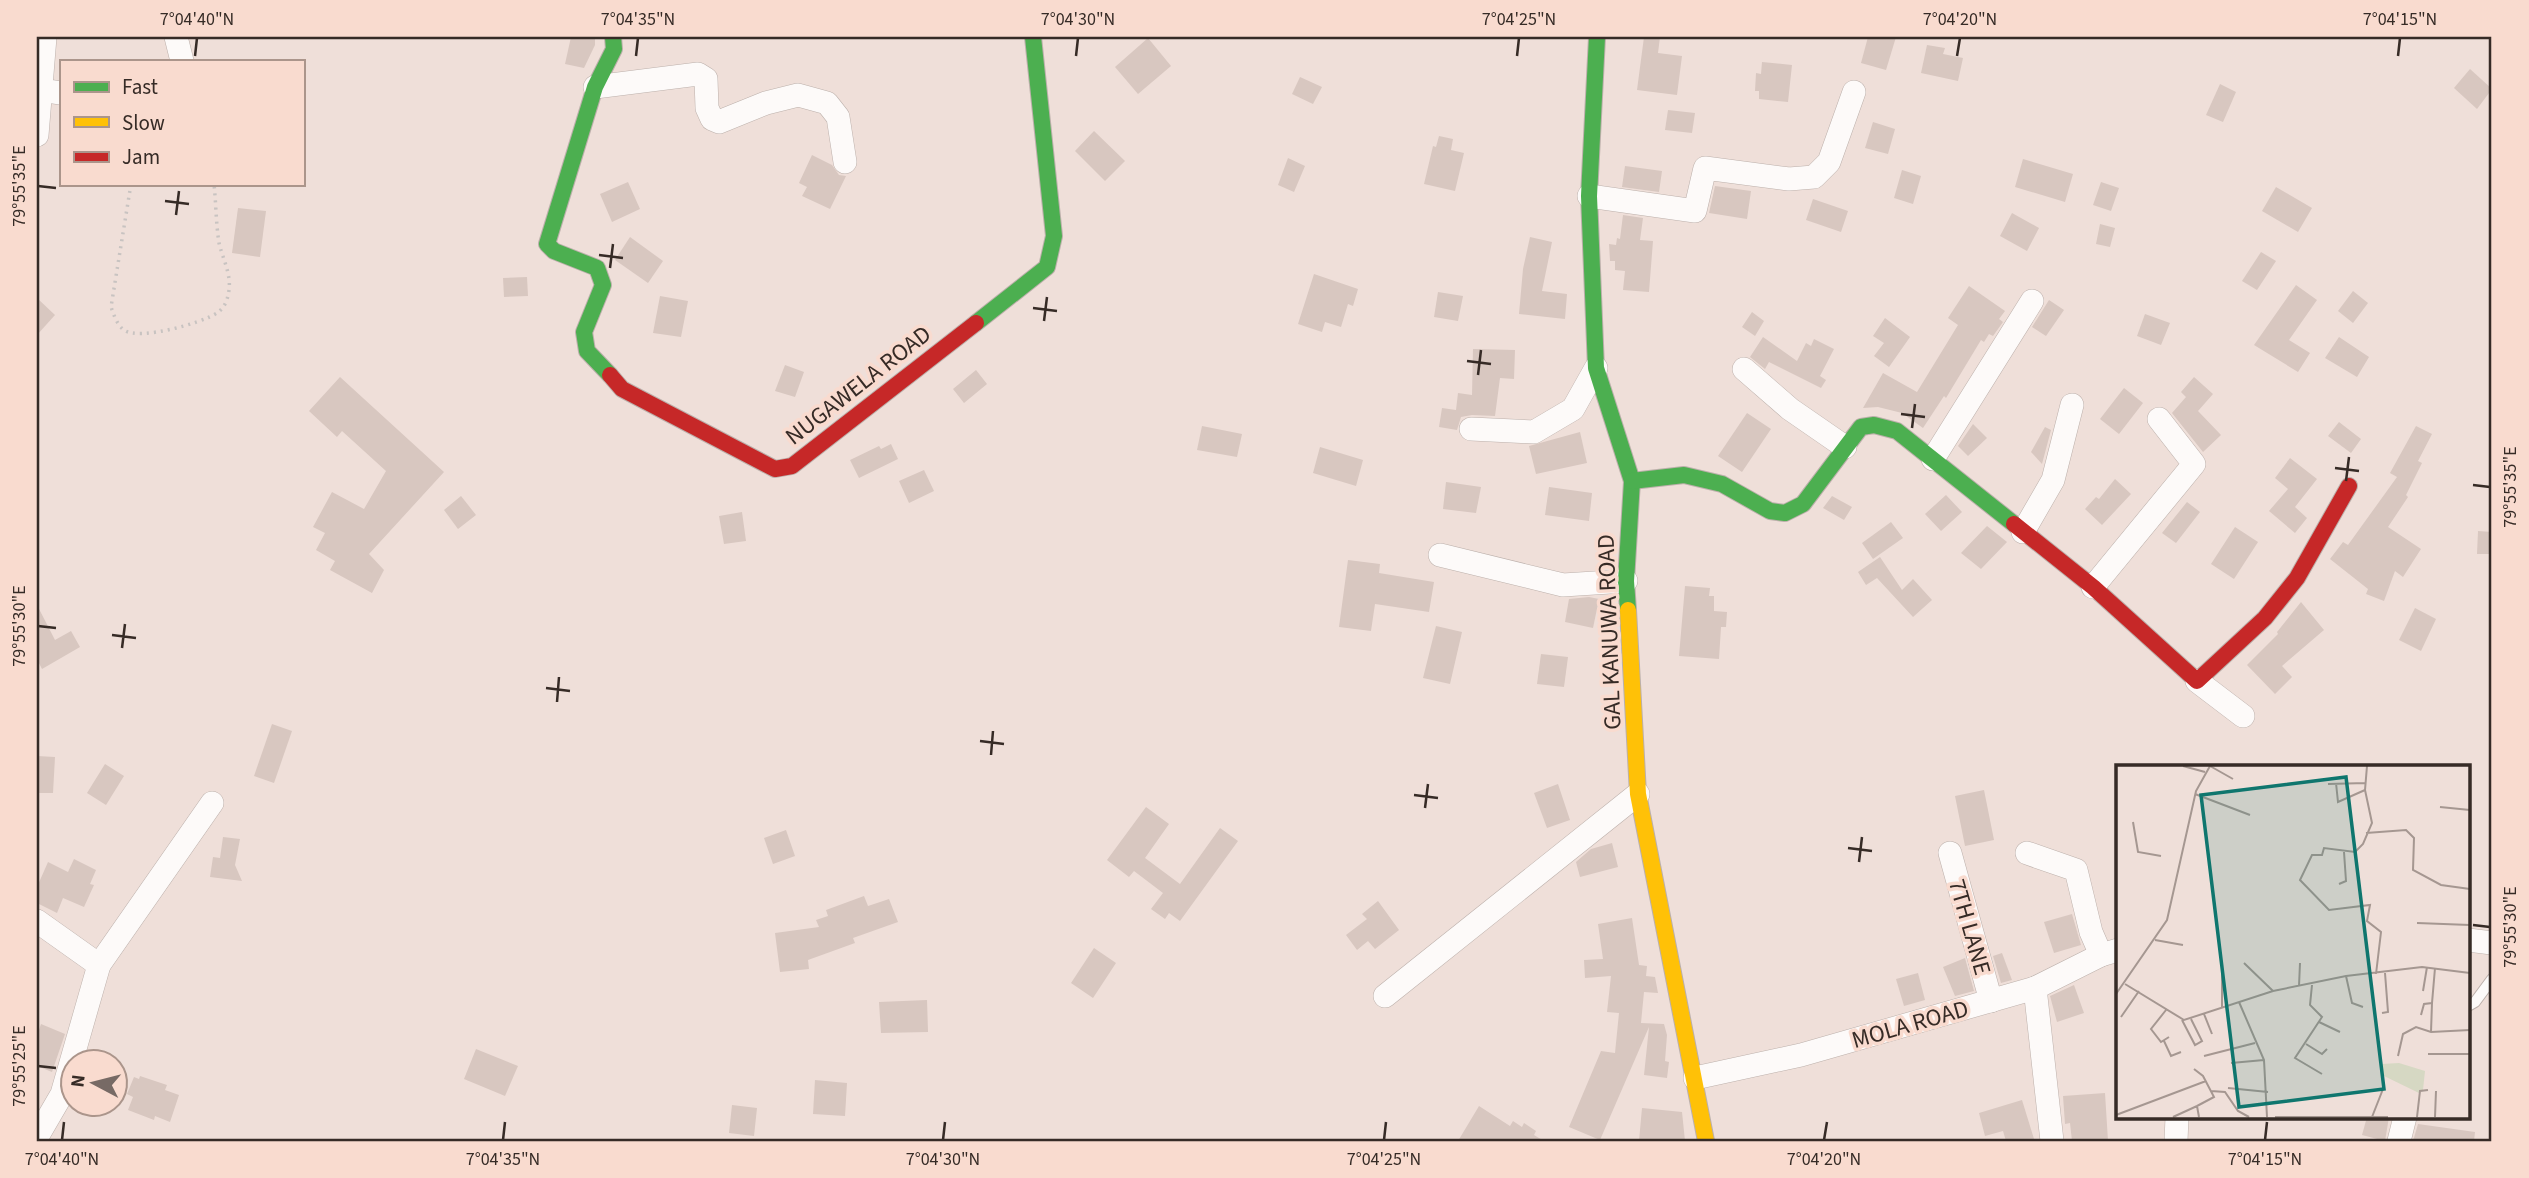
<svg xmlns="http://www.w3.org/2000/svg" width="2529" height="1178" viewBox="0 0 2529 1178" font-family="'Source Sans 3',sans-serif">
	<rect width="100%" height="100%" fill="#efdfd9"/>
	<!-- building -->
	<g fill="#d8c7c0">
		<polygon points="571,37 595,37 595,45 584,68 565,64"/>
		<polygon points="1644,37 1660,37 1658,53 1682,56 1677,95 1637,90"/>
		<polygon points="1868,37 1896,37 1886,70 1861,63"/>
		<polygon points="1148,38 1171,66 1138,94 1115,67"/>
		<polygon points="1927,45 1945,48 1943,54 1963,58 1958,81 1921,73"/>
		<polygon points="1762,62 1792,65 1788,102 1759,99 1759,91 1755,91 1756,73 1761,74"/>
		<polygon points="2470,69 2492,89 2477,109 2454,88"/>
		<polygon points="1300,77 1322,87 1313,104 1292,94"/>
		<polygon points="2220,84 2236,92 2223,122 2206,115"/>
		<polygon points="1668,110 1695,113 1692,133 1665,130"/>
		<polygon points="1873,122 1895,129 1888,154 1865,148"/>
		<polygon points="1094,131 1125,161 1105,181 1075,151"/>
		<polygon points="1439,136 1453,139 1451,150 1464,153 1455,191 1424,184 1433,146 1436,147"/>
		<polygon points="812,155 832,165 839,175 846,176 830,209 802,196 807,187 799,183"/>
		<polygon points="1288,158 1305,166 1294,192 1278,185"/>
		<polygon points="2023,159 2073,174 2065,202 2015,187"/>
		<polygon points="1625,166 1662,171 1659,192 1622,187"/>
		<polygon points="1902,170 1921,176 1913,204 1894,198"/>
		<polygon points="628,182 640,209 612,222 600,194"/>
		<polygon points="2101,182 2119,188 2111,211 2093,205"/>
		<polygon points="1715,186 1751,191 1747,219 1709,213"/>
		<polygon points="2276,187 2312,208 2298,232 2262,211"/>
		<polygon points="1813,199 1848,211 1841,232 1806,220"/>
		<polygon points="238,208 266,211 260,257 232,253"/>
		<polygon points="2012,213 2039,228 2027,251 2000,236"/>
		<polygon points="1623,215 1643,218 1640,240 1653,241 1649,292 1623,290 1625,271 1615,270 1615,261 1610,261 1609,244 1616,245 1617,238 1620,239"/>
		<polygon points="2100,224 2115,228 2110,247 2096,244"/>
		<polygon points="630,237 663,261 648,283 615,260"/>
		<polygon points="1530,237 1552,242 1542,291 1567,294 1565,319 1519,314 1523,269"/>
		<polygon points="2261,252 2276,261 2257,290 2242,281"/>
		<polygon points="1314,274 1358,289 1353,306 1348,304 1341,327 1325,322 1322,332 1298,324"/>
		<polygon points="527,277 528,296 504,297 503,278"/>
		<polygon points="2296,285 2317,300 2289,340 2310,353 2298,372 2254,345"/>
		<polygon points="1969,286 2005,311 1999,319 2003,322 1993,336 1989,334 1984,342 1981,340 1946,398 1944,396 1923,428 1902,413 1878,407 1863,408 1883,373 1917,392 1958,325 1948,318"/>
		<polygon points="2353,291 2368,303 2353,323 2338,311"/>
		<polygon points="1438,292 1463,296 1458,321 1434,317"/>
		<polygon points="660,296 688,301 681,337 653,333"/>
		<polygon points="37,298 55,315 37,335"/>
		<polygon points="2049,300 2064,310 2046,336 2032,327"/>
		<polygon points="1752,312 1764,321 1755,336 1742,327"/>
		<polygon points="2145,314 2170,323 2161,345 2137,336"/>
		<polygon points="1885,318 1910,337 1889,367 1874,356 1884,343 1873,336"/>
		<polygon points="1763,337 1797,361 1806,343 1811,346 1814,339 1834,349 1820,376 1826,380 1821,388 1769,362 1765,369 1750,357"/>
		<polygon points="2339,337 2369,357 2357,377 2325,358"/>
		<polygon points="1473,349 1515,350 1514,379 1500,378 1495,416 1472,415 1461,417 1457,430 1439,427 1442,408 1456,410 1458,393 1472,395"/>
		<polygon points="785,365 804,372 795,397 775,391"/>
		<polygon points="976,370 987,384 964,403 953,389"/>
		<polygon points="340,377 444,472 369,554 384,570 372,593 330,570 335,561 316,550 325,533 313,527 332,492 364,509 386,471 342,431 337,437 309,411"/>
		<polygon points="2194,377 2213,394 2198,411 2221,435 2203,452 2172,413 2186,397 2181,392"/>
		<polygon points="2124,388 2143,403 2119,434 2100,419"/>
		<polygon points="1747,413 1771,429 1742,472 1718,456"/>
		<polygon points="2339,422 2361,439 2351,453 2328,436"/>
		<polygon points="1973,424 1987,438 1968,456 1958,446"/>
		<polygon points="1202,426 1242,434 1237,457 1197,450"/>
		<polygon points="2416,426 2432,434 2418,461 2422,463 2406,495 2408,497 2388,527 2421,549 2403,577 2395,571 2384,601 2366,594 2368,589 2330,559 2343,542 2348,545 2397,477 2390,473"/>
		<polygon points="2045,427 2051,430 2042,464 2031,452"/>
		<polygon points="1580,432 1587,463 1536,474 1529,446"/>
		<polygon points="891,444 898,459 859,478 850,460 879,446 881,449"/>
		<polygon points="1320,447 1363,460 1356,486 1313,473"/>
		<polygon points="2290,458 2317,479 2295,507 2307,518 2295,533 2269,511 2288,489 2275,478"/>
		<polygon points="924,470 934,491 909,503 899,481"/>
		<polygon points="2115,479 2131,494 2102,525 2085,509 2096,497 2099,499"/>
		<polygon points="1446,482 1481,487 1476,513 1443,509"/>
		<polygon points="1549,487 1592,493 1589,521 1545,515"/>
		<polygon points="1946,495 1962,512 1941,531 1925,514"/>
		<polygon points="461,496 476,515 458,529 444,510"/>
		<polygon points="1832,496 1852,507 1844,520 1823,508"/>
		<polygon points="2187,502 2200,512 2176,543 2162,533"/>
		<polygon points="742,512 746,541 724,544 719,516"/>
		<polygon points="1891,522 1903,538 1873,559 1862,543"/>
		<polygon points="1987,526 2007,542 1981,569 1961,553"/>
		<polygon points="2235,527 2258,542 2234,579 2211,564"/>
		<polygon points="2478,531 2492,532 2492,554 2477,554"/>
		<polygon points="1880,557 1902,590 1913,579 1932,600 1913,617 1877,578 1866,585 1858,572"/>
		<polygon points="1348,560 1380,564 1379,573 1434,582 1429,612 1375,604 1371,631 1339,627"/>
		<polygon points="1685,586 1710,588 1709,596 1714,596 1714,611 1727,612 1726,627 1721,627 1719,659 1679,656"/>
		<polygon points="1589,597 1599,599 1593,628 1565,622 1569,599"/>
		<polygon points="2301,602 2324,630 2282,666 2292,677 2275,694 2247,665 2278,634 2277,632"/>
		<polygon points="37,605 55,640 71,631 80,647 42,669 37,659"/>
		<polygon points="2415,608 2436,619 2421,651 2399,640"/>
		<polygon points="1436,626 1462,632 1450,684 1423,678"/>
		<polygon points="1541,654 1568,657 1564,687 1537,684"/>
		<polygon points="272,724 292,731 274,783 254,776"/>
		<polygon points="37,756 55,757 53,793 37,793"/>
		<polygon points="105,764 124,776 106,805 87,793"/>
		<polygon points="1558,784 1570,820 1547,828 1534,793"/>
		<polygon points="1984,790 1994,840 1965,846 1955,796"/>
		<polygon points="1146,807 1169,824 1145,858 1180,884 1220,828 1238,841 1180,921 1169,913 1165,919 1151,909 1163,893 1134,871 1129,877 1107,860"/>
		<polygon points="786,830 795,856 773,864 764,838"/>
		<polygon points="223,837 240,839 235,865 242,881 210,877 213,857 220,858"/>
		<polygon points="1612,843 1618,867 1580,877 1576,862 1591,849"/>
		<polygon points="74,859 96,870 90,884 94,885 84,907 63,898 57,913 37,903 37,887 48,862 68,872"/>
		<polygon points="864,896 868,906 889,899 898,922 853,938 855,943 808,960 809,969 780,972 775,933 819,927 816,920 828,916 826,910"/>
		<polygon points="1378,901 1399,930 1375,949 1368,941 1357,950 1346,935 1367,919 1362,914"/>
		<polygon points="2072,914 2081,945 2054,953 2044,922"/>
		<polygon points="1632,918 1639,965 1647,966 1646,976 1655,977 1658,993 1644,992 1641,1023 1664,1024 1667,1035 1665,1061 1669,1062 1667,1078 1644,1075 1649,1027 1600,1140 1569,1127 1601,1051 1615,1053 1619,1013 1607,1012 1611,976 1585,978 1584,960 1603,959 1598,924"/>
		<polygon points="1094,948 1116,963 1093,998 1071,983"/>
		<polygon points="2002,953 2012,980 2001,983 1993,956"/>
		<polygon points="1965,958 1974,991 1955,996 1943,967"/>
		<polygon points="1918,973 1925,1000 1904,1006 1896,979"/>
		<polygon points="2074,985 2084,1013 2057,1022 2050,996"/>
		<polygon points="927,1000 928,1032 881,1033 879,1002"/>
		<polygon points="41,1024 65,1034 52,1072 37,1066 37,1036"/>
		<polygon points="476,1049 518,1066 505,1096 464,1079"/>
		<polygon points="140,1076 167,1085 165,1090 179,1095 170,1122 155,1116 154,1120 128,1110 133,1097 127,1094 134,1077 139,1079"/>
		<polygon points="815,1080 847,1083 845,1116 813,1114"/>
		<polygon points="2105,1093 2108,1141 2072,1141 2070,1123 2065,1124 2063,1096"/>
		<polygon points="2022,1100 2034,1139 2006,1141 2003,1131 1985,1136 1979,1113"/>
		<polygon points="732,1105 757,1108 754,1136 729,1133"/>
		<polygon points="1479,1106 1510,1126 1513,1121 1522,1127 1524,1123 1536,1131 1534,1135 1544,1141 1458,1141"/>
		<polygon points="1642,1108 1682,1112 1685,1141 1639,1141"/>
		<polygon points="2367,1117 2389,1117 2385,1141 2362,1135"/>
		<polygon points="2418,1124 2475,1132 2474,1141 2413,1141"/>
	</g>
	<g fill="none" stroke-linecap="round" stroke-linejoin="round">
		<!-- lane casing -->
		<g stroke="#bcb0ab" stroke-width="12">
			<polyline id="lane" points="2468,1006 2475,1002 2492,979"/>
		</g>
		<!-- street casing -->
		<g stroke="#bcb0ab" stroke-width="24">
			<g id="street">
				<polyline points="176,37 182,61"/>
				<polyline points="595,87 698,74 706,79 707,108 712,119 719,122 766,103 798,95 827,103 838,117 845,162"/>
				<polyline points="40,90 61,93"/>
				<polyline points="37,135 45,37"/>
				<polyline points="1589,196 1695,211 1705,168 1789,179 1814,177 1829,162 1854,92"/>
				<polyline points="1744,369 1790,409 1845,447"/>
				<polyline points="1471,429 1534,432 1573,409 1596,368"/>
				<polyline points="1933,459 2032,301"/>
				<polyline points="2023,532 2053,480 2072,405"/>
				<polyline points="1440,555 1563,585 1626,581"/>
				<polyline points="2093,587 2194,464 2159,419"/>
				<polyline points="2197,681 2243,716"/>
				<polyline points="1950,853 1991,1001"/>
				<polyline points="2027,853 2076,870 2091,932 2101,955"/>
				<polyline points="37,921 99,965"/>
				<polyline points="2468,940 2492,943"/>
				<polyline points="2035,988 2052,1141"/>
				<polyline points="1385,996 1638,794"/>
				<polyline points="1695,1078 1801,1055 2035,988 2101,955 2118,950"/>
				<polyline points="37,1137 62,1094 99,965 212,803"/>
				<polyline points="2176,1141 2177,1117"/>
				<polyline points="2399,1141 2405,1117"/>
			</g>
		</g>
		<!-- fast casing -->
		<g stroke="#bcb0ab" stroke-width="18">
			<g id="fast">
				<polyline points="1597,37 1589,196 1596,368 1632,481 1626,581 1628,610"/>
				<polyline points="976,323 1047,267 1054,236 1033,37"/>
				<polyline points="610,375 587,351 584,332 603,285 597,268 554,251 547,244 595,87 614,49 613,37"/>
				<polyline points="1632,481 1684,475 1722,484 1770,511 1785,513 1803,504 1861,427 1874,425 1897,431 2014,524"/>
			</g>
		</g>
		<!-- slow casing -->
		<g stroke="#bcb0ab" stroke-width="18">
			<polyline id="slow" points="1628,610 1638,794 1706,1141"/>
		</g>
		<!-- jam casing -->
		<g stroke="#bcb0ab" stroke-width="18">
			<g id="jam">
				<polyline points="610,375 622,389 775,469 792,466 976,323"/>
				<polyline points="2014,524 2093,587 2197,681 2265,618 2297,578 2349,486"/>
			</g>
		</g>
		<!-- path -->
		<path stroke="#c8c3c1" stroke-width="3.5" stroke-dasharray="2 5" stroke-linecap="butt" d="M131 184 111 307C114 315 117 325 124 330 139 341 202 323 217 313 223 309 227 302 228 295 233 277 223 260 219 243 216 224 216 203 214 184"/>
		<!-- lane -->
		<use href="#lane" stroke="#fdfaf9" stroke-width="10"/>
		<!-- street -->
		<use href="#street" stroke="#fdfaf9" stroke-width="23"/>
		<!-- fast -->
		<use href="#fast" stroke="#4caf50" stroke-width="16"/>
		<!-- slow -->
		<use href="#slow" stroke="#ffc107" stroke-width="16"/>
		<!-- jam -->
		<use href="#jam" stroke="#c62828" stroke-width="16"/>
	</g>
	<!-- ticks -->
	<path fill="none" stroke="#362b26" stroke-width="2.5" d="M195 56 197 38M636 56 638 38M1076 56 1078 38M1517 56 1519 38M1957 56 1960 38M2398 56 2400 38M38 186 56 188M165 201 189 204M176 215 179 191M599 255 623 258M610 268 613 244M1033 308 1057 311M1044 321 1047 297M1467 361 1491 364M1478 375 1481 350M1901 414 1925 417M1912 428 1915 404M2335 468 2359 471M2346 481 2349 457M2473 485 2490 487M38 626 56 628M112 635 136 638M122 648 125 624M546 688 570 691M557 702 559 677M980 741 1004 744M991 755 993 731M1414 795 1438 798M1425 808 1428 784M1848 848 1872 851M1859 862 1862 837M2473 925 2490 927M38 1066 56 1068M62 1140 64 1122M503 1140 505 1122M943 1140 945 1122M1384 1140 1386 1122M1824 1140 1827 1122M2265 1140 2267 1122"/>
	<g text-anchor="middle" stroke-width="7" stroke-linejoin="round" paint-order="stroke">
		<!-- street labels -->
		<g font-size="24" fill="#362b26" stroke="#f9dbcf">
			<text transform="translate(858 385) rotate(-38)" y="8">NUGAWELA ROAD</text>
			<text transform="translate(1609 632) rotate(-92)" y="8">GAL KANUWA ROAD</text>
			<text transform="translate(1970 927) rotate(74)" y="8">7TH LANE</text>
			<text transform="translate(1910 1024) rotate(-16)" y="8">MOLA ROAD</text>
		</g>
	</g>
	<!-- overview -->
	<g transform="translate(2116 765)">
		<rect width="354" height="354" fill="#efdfd9"/>
		<path d="M283 298 309 306 307 325 303 328 266 310V299Z" fill="#d6d8c3"/>
		<path fill="none" stroke="#a59791" stroke-width="2" d="M67 1 89 7M94 1 117 14M251 1 249 25 256 58 247 79 239 87 208 83 206 90H196L184 115 213 145 254 140 251 156 265 167 260 209M220 18 222 37 249 25M212 19 250 18M79 29 134 50M324 42 354 45M17 57 22 87 45 91M250 68 290 65 298 73 297 105 325 120 354 124M223 119 230 116 228 87M301 158 354 160M39 175 67 180M128 198 157 226M106 207V242M230 211 236 238 247 242M9 219 68 255 157 226 230 211 306 202 354 208M196 220 194 240 206 252 179 293 206 309M183 221 184 198M307 226 311 202M0 229 51 155 80 26 94 1M123 237 148 295 151 352M50 245 35 264 45 277 53 272M266 248 272 247 269 208M88 249 96 269M305 250 308 239 316 238 319 203M5 252 23 226M66 255 79 280 86 276 75 254M203 257 224 267M315 267 316 238M48 276 55 291 65 287M190 279 206 289 211 284M312 289H354M88 291 139 278M282 291 287 269 300 262 315 267 354 265M115 298 148 295M78 304 87 311 98 332 81 341M112 323 152 327M95 326 109 327 122 346 133 352M0 350 90 316M57 352 81 341 83 352M159 352H272M256 352 267 324M301 352 304 326 312 325M319 352 320 326"/>
		<path fill="#0f766e" fill-opacity="0.15" stroke="#0f766e" stroke-width="3.5" d="M230 12 268 324 123 342 85 30Z"/>
		<rect width="354" height="354" fill="none" stroke="#362b26" stroke-width="3.5"/>
	</g>
	<!-- border -->
	<rect width="2529" height="1178" fill="none" stroke="#f9dbcf" stroke-width="77"/>
	<!-- legend -->
	<rect x="60" y="60" width="245" height="126" fill="#f9dbcf" stroke="#ab958b" stroke-width="2"/>
	<rect x="74" y="82" width="35" height="10" fill="#4caf50" stroke="#ab958b" stroke-width="2"/>
	<text x="122" y="94" font-size="21" fill="#362b26">Fast</text>
	<rect x="74" y="117" width="35" height="10" fill="#ffc107" stroke="#ab958b" stroke-width="2"/>
	<text x="122" y="130" font-size="21" fill="#362b26">Slow</text>
	<rect x="74" y="152" width="35" height="10" fill="#c62828" stroke="#ab958b" stroke-width="2"/>
	<text x="122" y="164" font-size="21" fill="#362b26">Jam</text>
	<!-- north arrow -->
	<g transform="translate(94 1083) rotate(277)"><circle r="33" fill="#f9dbcf" stroke="#ab958b" stroke-width="2"/>
	<path d="M0-5L12 26L0 18L-12 26Z" fill="#776a65"/>
	<text y="-10" font-size="19" font-weight="bold" text-anchor="middle" fill="#362b26">N</text>
	</g>
	<rect x="38" y="38" width="2452" height="1102" fill="none" stroke="#362b26" stroke-width="2.5"/>
	<g font-size="18" text-anchor="middle" fill="#362b26">
		<text x="197" y="25">7°04'40"N</text>
		<text x="638" y="25">7°04'35"N</text>
		<text x="1078" y="25">7°04'30"N</text>
		<text x="1519" y="25">7°04'25"N</text>
		<text x="1960" y="25">7°04'20"N</text>
		<text x="2400" y="25">7°04'15"N</text>
		<text transform="translate(19 186) rotate(-90)" y="6">79°55'35"E</text>
		<text transform="translate(2510 487) rotate(-90)" y="6">79°55'35"E</text>
		<text transform="translate(19 626) rotate(-90)" y="6">79°55'30"E</text>
		<text transform="translate(2510 927) rotate(-90)" y="6">79°55'30"E</text>
		<text transform="translate(19 1066) rotate(-90)" y="6">79°55'25"E</text>
		<text x="62" y="1165">7°04'40"N</text>
		<text x="503" y="1165">7°04'35"N</text>
		<text x="943" y="1165">7°04'30"N</text>
		<text x="1384" y="1165">7°04'25"N</text>
		<text x="1824" y="1165">7°04'20"N</text>
		<text x="2265" y="1165">7°04'15"N</text>
	</g>
</svg>
